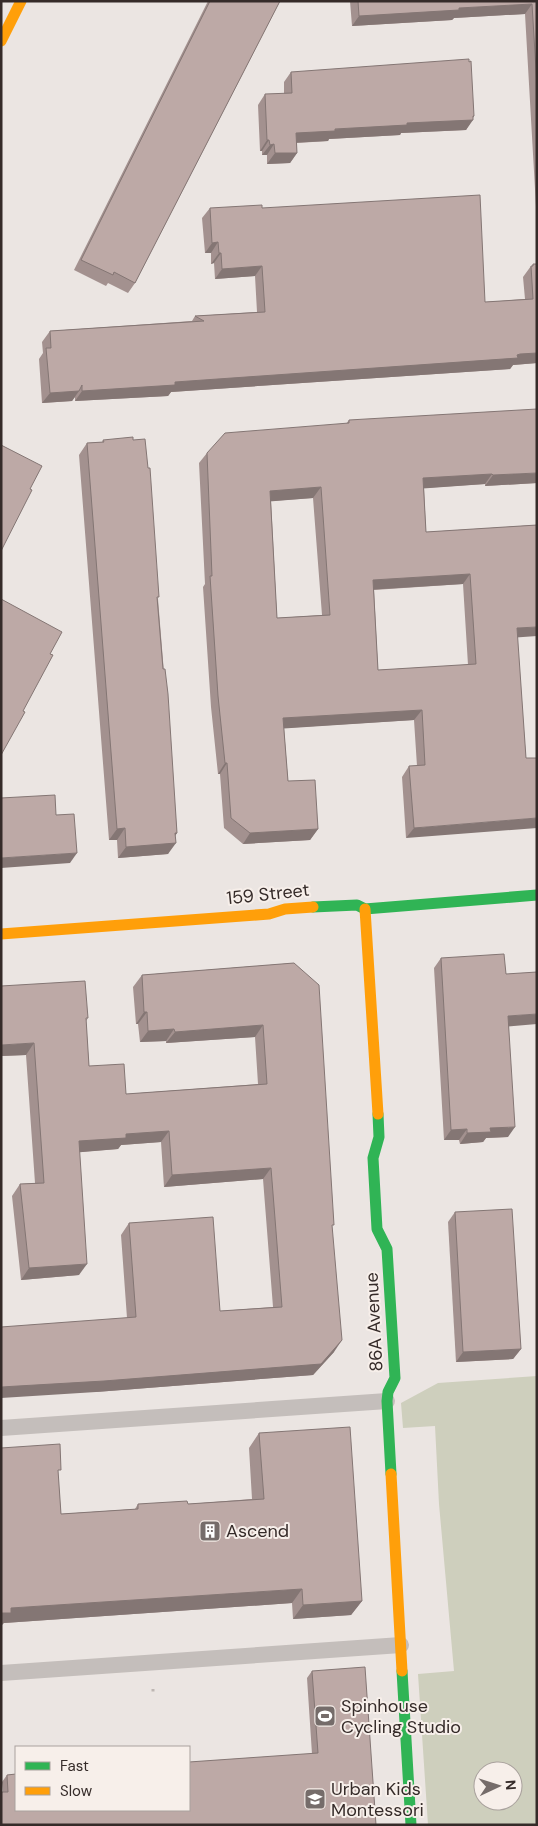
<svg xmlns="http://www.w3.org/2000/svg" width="538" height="1826" viewBox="0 0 538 1826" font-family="'DM Sans',sans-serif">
	<rect width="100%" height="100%" fill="#ebe5e2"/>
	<!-- green -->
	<path fill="#cecfbd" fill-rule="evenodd" d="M537 1376V1825H428L418 1674 454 1671 439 1504 435 1426 403 1428 401 1403 438 1383ZM483 1771H513V1801H483Z"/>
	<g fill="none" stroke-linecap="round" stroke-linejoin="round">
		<!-- path -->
		<polyline stroke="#bdb6b3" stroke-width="3" stroke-dasharray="2.5 2.5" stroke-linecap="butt" points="153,1689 153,1693"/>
		<!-- lane -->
		<g stroke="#c4bebb" stroke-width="16">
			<polyline points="1,1428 387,1401"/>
			<polyline points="1,1673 401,1645"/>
		</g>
		<!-- fast -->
		<g stroke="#30b455" stroke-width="11">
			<polyline points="313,907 357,905 365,909 537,895"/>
			<polyline points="378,1114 379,1137 373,1158 377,1229 387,1249 395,1378 388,1392 387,1401 391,1474"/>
			<polyline points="402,1671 411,1825"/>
		</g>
		<!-- slow -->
		<g stroke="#ff9f0a" stroke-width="11">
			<polyline points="1,41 21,1"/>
			<polyline points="365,909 378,1114"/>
			<polyline points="1,934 269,914 285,909 313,907"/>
			<polyline points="391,1474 402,1671"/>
		</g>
	</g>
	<!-- wall -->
	<g fill="#a3918f" fill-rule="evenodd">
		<polygon points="208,1 280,1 135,283 128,293 108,283 106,286 74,270"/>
		<polygon points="350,1 537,1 537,224 525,14 454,18 452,20 352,26"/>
		<polygon points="291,72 474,116 466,130 401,133 400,135 329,139 328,141 297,143 297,153 290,163 267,164 267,155 262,155 262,151 260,151 258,105 265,94 284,94 284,82"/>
		<polygon points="210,208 262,208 485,302 525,299 523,277 531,266 532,266 533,264 537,363 513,365 510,369 171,392 168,396 75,401 75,397 72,401 42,403 39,359 43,353 42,342 50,331 192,321 195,316 257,312 255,276 215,279 214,263 211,264 211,253 205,253 202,218"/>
		<path d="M349 420 537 483 485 486V484L424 488 426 532 537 525 517 638 526 758 406 838 402 777 409 766H417L414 720 284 728 288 781 318 829 310 840 243 844 224 828 220 774H218L211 707 203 587 205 584 199 463 207 453 346 424ZM313 498 322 615 277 618 271 501ZM463 584 468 665 378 670 374 590Z"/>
		<polygon points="103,440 158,599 177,833 175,836 168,854 118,858 117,840 109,840 79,455 87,443 102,442"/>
		<polygon points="441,958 506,974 509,1026 508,1137 486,1138 483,1142 460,1144 459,1140 444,1140 434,968"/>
		<polygon points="294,963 332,1227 334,1352 313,1375 96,1392 127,1318 121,1235 129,1223 220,1311 273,1307 263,1179 164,1187 161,1142 121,1145 118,1149 79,1152 79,1275 21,1280 12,1196 20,1184 35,1183 26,1055 1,1056 88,1018 86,1021 89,1066 126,1094 258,1084 255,1037 166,1043 166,1041 140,1042 138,1024 136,1024 133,987 142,975"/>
		<polygon points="455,1212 521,1349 513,1359 456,1362 448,1222"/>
		<polygon points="259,1433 362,1601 351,1615 293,1619 292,1603 4,1623 58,1475 61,1514 135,1509 138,1504 188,1504 252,1499 249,1448"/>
		<polygon points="312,1671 376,1825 3,1792 2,1782 7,1775 312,1754 307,1678"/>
	</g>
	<!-- shaded-wall -->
	<g fill="#847674">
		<polygon points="532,4 525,14 454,18 452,20 352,26 359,16 459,8"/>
		<polygon points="474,116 471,120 473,120 466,130 401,133 400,135 329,139 328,141 289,143 296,133 407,123"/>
		<polygon points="267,140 269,140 262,151 260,151"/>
		<polygon points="274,144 267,155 262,155 270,145"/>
		<polygon points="275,153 297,153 290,163 267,164"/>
		<polygon points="218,242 211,253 205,253 212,243"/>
		<polygon points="219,253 221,253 214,263 211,264"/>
		<polygon points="262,266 255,276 215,279 222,269"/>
		<polygon points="537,353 537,363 513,365 510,369 171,392 168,396 75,401 82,391 175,382 517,355 520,354"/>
		<polygon points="79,391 72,401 42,403 50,393"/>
		<polygon points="537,473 537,483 485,486 493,475"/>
		<polygon points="492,474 485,484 416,489 423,478"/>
		<polygon points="321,487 313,498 263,502 270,491"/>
		<polygon points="470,574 463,584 366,590 373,580"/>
		<polygon points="537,627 537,636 509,638 517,628"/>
		<polygon points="422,710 414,720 276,729 283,718"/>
		<polygon points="225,763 227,763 220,774 218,774"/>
		<polygon points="537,818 537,828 406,838 414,828"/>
		<polygon points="125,828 117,840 109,840 117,829"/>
		<polygon points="318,829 310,840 243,844 250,833"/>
		<polygon points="175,833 177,833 170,843 176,843 168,854 118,858 126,847"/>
		<polygon points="77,853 70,863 1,868 1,858"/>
		<polygon points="144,1012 147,1012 138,1024 136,1024"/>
		<polygon points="537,1014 537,1024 501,1027 508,1016"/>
		<polygon points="263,1025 255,1037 166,1043 175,1032"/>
		<polygon points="174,1029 166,1041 140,1042 148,1031"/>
		<polygon points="34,1043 26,1055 1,1056 1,1045"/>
		<polygon points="515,1127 508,1137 486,1138 483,1142 460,1144 467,1133 490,1128"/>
		<polygon points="467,1129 459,1140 444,1140 451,1130"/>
		<polygon points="169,1131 161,1142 121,1145 118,1149 71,1153 79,1141 126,1134"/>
		<polygon points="271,1168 263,1179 164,1187 172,1175"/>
		<polygon points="87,1264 79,1275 21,1280 29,1268"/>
		<polygon points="342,1340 334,1352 313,1375 96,1392 1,1398 1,1387"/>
		<polygon points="521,1349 513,1359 456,1362 463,1352"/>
		<polygon points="302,1589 292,1603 4,1623 1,1626 1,1613 11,1608"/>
		<polygon points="362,1601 351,1615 293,1619 303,1605"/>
	</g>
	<!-- building -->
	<g fill="#bda9a6" stroke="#847674" fill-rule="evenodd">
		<polygon points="210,1 280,1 135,283 114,272 113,275 81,260"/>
		<polygon points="358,1 537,1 537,86 532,4 459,8 459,10 359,16"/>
		<polygon points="469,59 469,62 471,61 474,116 473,116 473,120 407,123 407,125 335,129 335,131 296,133 297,153 275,153 274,144 270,145 269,140 267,140 265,94 292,93 291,72"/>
		<polygon points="480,195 485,302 533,299 531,266 533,266 533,264 537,264 537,353 520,354 517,355 518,358 175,382 175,385 82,391 82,385 79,391 50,393 46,348 51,348 50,331 204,321 195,316 265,312 262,266 222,269 221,253 219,253 218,242 212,243 210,208 262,205 262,208"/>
		<path d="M537 409V473L493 475 492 474 423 478 426 532 537 525V627L517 628 526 758H537V818L414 828 409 766 425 765 422 710 283 718 288 781 315 780 318 829 250 833 231 818 227 763H225L218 696 210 576H212L207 453 225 433 349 423V420ZM321 487 330 615 277 618 270 491ZM470 574 476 664 378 670 373 580Z"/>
		<polygon points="133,437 133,440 145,439 148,468 150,468 159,597 157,597 163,669 165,669 168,694 177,833 175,833 176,843 126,847 125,828 117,829 87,443 104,442 103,440"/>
		<polygon points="1,445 42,466 30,489 32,490 1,551"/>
		<polygon points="1,599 62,632 50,654 53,655 23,711 25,712 1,755"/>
		<polygon points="55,795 56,815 74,814 77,853 1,858 1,798"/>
		<polygon points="504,954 506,974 537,972 537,1014 508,1016 515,1127 490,1128 491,1132 467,1133 467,1129 451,1130 441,958"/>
		<polygon points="294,963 319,985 334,1225 332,1225 342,1340 321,1364 104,1381 1,1387 1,1327 136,1317 129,1223 213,1217 220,1311 282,1307 271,1168 172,1175 169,1131 126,1134 126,1138 79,1141 87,1264 29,1268 20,1184 44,1183 34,1043 1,1045 1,986 85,981 88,1018 86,1018 89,1066 124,1064 126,1094 267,1084 263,1025 175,1032 174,1029 148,1031 147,1012 144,1012 142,975"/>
		<polygon points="512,1209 521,1349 463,1352 455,1212"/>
		<polygon points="350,1427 362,1601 303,1605 302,1589 11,1608 11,1613 1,1613 1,1448 60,1444 61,1470 58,1470 61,1514 138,1509 138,1504 187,1501 188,1504 264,1499 259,1433"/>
		<polygon points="365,1667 376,1825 1,1825 1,1792 8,1792 7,1775 16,1774 16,1810 189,1810 189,1762 318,1753 312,1671"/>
	</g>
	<!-- icons -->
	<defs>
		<g id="building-square" transform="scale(1.125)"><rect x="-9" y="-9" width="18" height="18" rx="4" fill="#756c6a" stroke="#f7efea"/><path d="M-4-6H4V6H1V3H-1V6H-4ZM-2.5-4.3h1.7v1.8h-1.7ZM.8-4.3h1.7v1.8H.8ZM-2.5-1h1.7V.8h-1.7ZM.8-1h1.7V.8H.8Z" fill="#fff"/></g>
		<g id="stadium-square" transform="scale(1.125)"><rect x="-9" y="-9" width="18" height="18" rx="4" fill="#756c6a" stroke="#f7efea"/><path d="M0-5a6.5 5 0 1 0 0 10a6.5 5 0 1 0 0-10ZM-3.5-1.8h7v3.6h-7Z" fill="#fff"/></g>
		<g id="school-square" transform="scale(1.125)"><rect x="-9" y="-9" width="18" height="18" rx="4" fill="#756c6a" stroke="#f7efea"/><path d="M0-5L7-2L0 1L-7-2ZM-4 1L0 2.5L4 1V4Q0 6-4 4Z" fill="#fff"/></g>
	</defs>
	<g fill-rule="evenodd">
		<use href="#building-square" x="210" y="1531"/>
		<use href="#stadium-square" x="325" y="1716"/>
		<use href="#school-square" x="315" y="1799"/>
	</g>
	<g text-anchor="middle" stroke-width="4" stroke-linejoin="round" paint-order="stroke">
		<!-- street labels -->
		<g font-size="18" fill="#352b29" stroke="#f7efea">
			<text transform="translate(268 894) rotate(-6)" y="6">159 Street</text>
			<text transform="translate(374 1322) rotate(-93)" y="6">86A Avenue</text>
		</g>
		<!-- poi labels -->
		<g font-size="18" fill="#352b29" stroke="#f7efea" text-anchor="start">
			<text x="226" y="1537">Ascend</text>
			<text x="341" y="1712">Spinhouse<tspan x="341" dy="21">Cycling Studio</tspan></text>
			<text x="331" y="1795">Urban Kids<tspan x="331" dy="21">Montessori</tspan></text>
		</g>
	</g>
	<!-- border -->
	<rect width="538" height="1826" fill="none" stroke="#352b29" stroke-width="5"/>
	<!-- legend -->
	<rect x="15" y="1746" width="175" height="65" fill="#f7efea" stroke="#a9a19d"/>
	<rect x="25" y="1762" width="25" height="8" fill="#30b455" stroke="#a9a19d"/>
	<text x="60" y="1771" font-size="15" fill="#352b29">Fast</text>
	<rect x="25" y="1787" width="25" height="8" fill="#ff9f0a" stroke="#a9a19d"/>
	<text x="60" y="1796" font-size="15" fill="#352b29">Slow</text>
	<!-- north arrow -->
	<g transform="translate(498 1786) rotate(86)"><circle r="24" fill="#f7efea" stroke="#a9a19d"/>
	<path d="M0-4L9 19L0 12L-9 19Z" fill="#756c6a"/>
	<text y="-8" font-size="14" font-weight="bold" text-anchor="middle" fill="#352b29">N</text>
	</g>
</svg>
